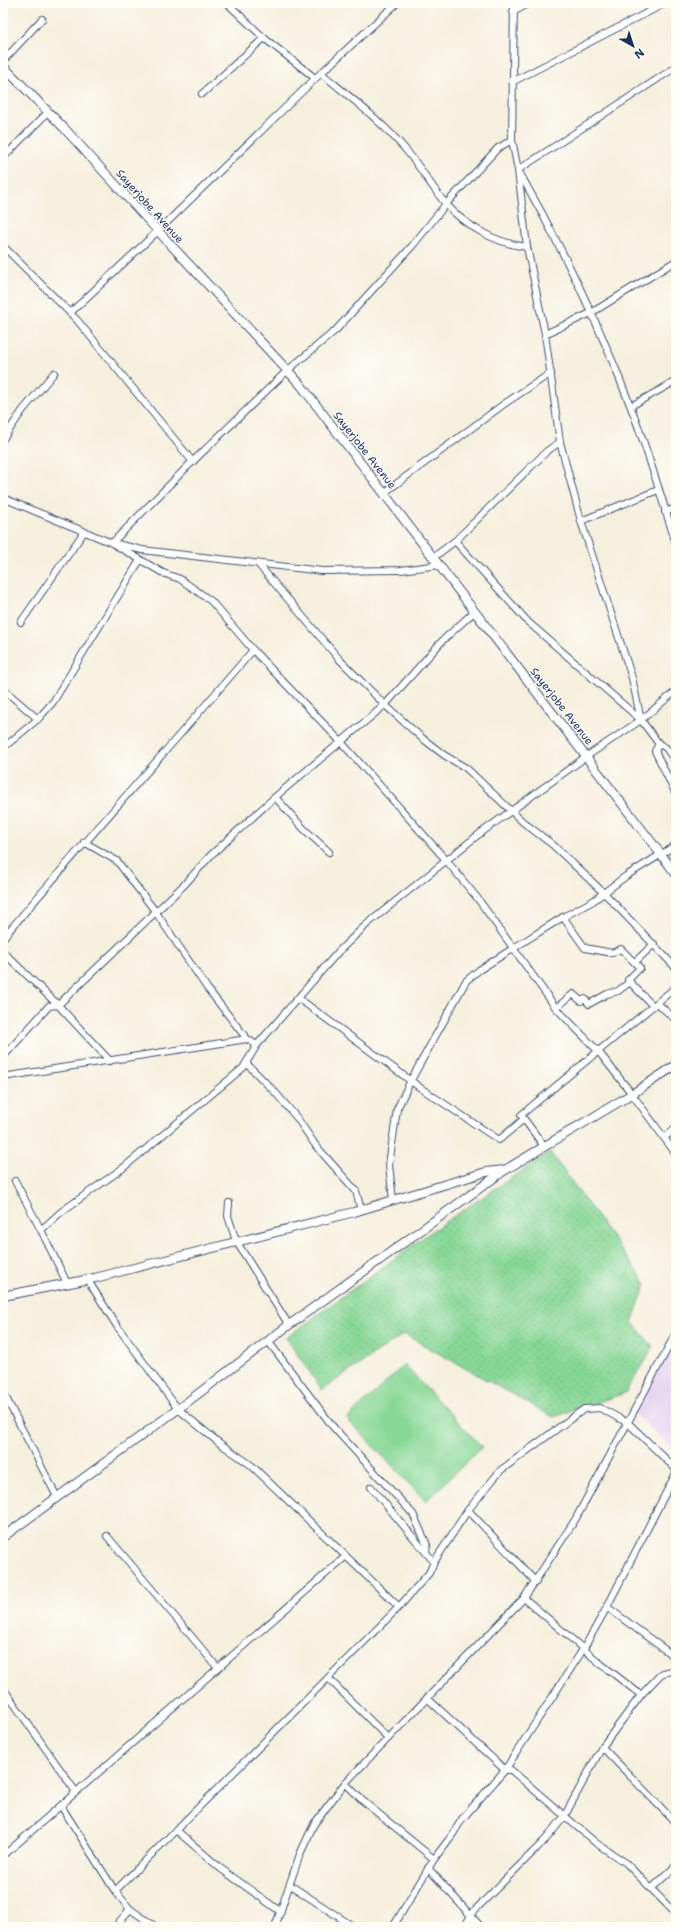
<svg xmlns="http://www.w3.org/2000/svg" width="679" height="1930" viewBox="0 0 679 1930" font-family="'Shantell Sans',sans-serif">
	<defs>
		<pattern id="grass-dots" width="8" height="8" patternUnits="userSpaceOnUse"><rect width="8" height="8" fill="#87d796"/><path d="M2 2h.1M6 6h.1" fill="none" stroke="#74b984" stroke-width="1.8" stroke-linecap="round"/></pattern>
	</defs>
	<rect width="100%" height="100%" fill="#fdfcf7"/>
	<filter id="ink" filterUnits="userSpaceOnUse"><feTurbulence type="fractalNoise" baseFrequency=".025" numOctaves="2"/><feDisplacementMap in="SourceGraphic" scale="8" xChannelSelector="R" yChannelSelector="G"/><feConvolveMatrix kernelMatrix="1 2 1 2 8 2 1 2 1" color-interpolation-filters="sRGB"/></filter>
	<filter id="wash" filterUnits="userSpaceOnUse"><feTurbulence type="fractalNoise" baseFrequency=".012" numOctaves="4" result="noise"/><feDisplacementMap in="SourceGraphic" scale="16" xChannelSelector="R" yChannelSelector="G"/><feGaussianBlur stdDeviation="0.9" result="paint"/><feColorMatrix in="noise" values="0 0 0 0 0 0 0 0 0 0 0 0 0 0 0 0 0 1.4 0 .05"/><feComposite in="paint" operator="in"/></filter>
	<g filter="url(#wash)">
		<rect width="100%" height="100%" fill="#f5efdd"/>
		<!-- built -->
		<polygon fill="#e6d3f0" points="676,1333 676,1452 634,1413"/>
		<!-- grass -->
		<polygon fill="url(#grass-dots)" stroke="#51837a" points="550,1152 646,1284 632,1322 653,1347 625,1393 553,1417 404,1334 322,1390 286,1338 432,1231"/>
		<!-- pitch -->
		<polygon fill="#87d796" stroke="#51837a" points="404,1365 482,1447 426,1501 347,1419"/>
	</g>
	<g filter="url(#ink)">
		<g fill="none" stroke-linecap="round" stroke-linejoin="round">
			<!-- minor casing -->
			<g stroke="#3c4c71" stroke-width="8">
				<g id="minor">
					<polyline points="227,3 264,38 315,78"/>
					<polyline points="514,3 512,140 518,170 527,247 545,334 560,442 581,521 632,678 641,720"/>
					<polyline points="513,12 530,3"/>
					<polyline points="3,61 42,19"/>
					<path d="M676 67 518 170C561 245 599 324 630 405 648 450 661 498 676 543"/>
					<path d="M321 73C350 97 380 120 405 149 420 166 431 186 445 203 466 227 496 243 527 247"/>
					<polyline points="512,82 666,3"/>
					<polyline points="202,94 264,38"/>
					<polyline points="3,158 48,112"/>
					<polyline points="3,246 77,320 193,462"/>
					<polyline points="70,313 158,231 321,73 397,3"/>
					<polyline points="545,334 591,313 676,261"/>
					<polyline points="631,406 676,381"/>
					<polyline points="3,439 23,410 54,373"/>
					<polyline points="384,493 504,404 551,373"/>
					<polyline points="3,498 112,543 163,573 180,579 211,601 253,650 342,743 446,860 478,899 556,1008 598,1051 632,1094 676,1154"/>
					<polyline points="665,512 676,508"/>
					<polyline points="581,521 658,490"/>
					<polyline points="455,541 528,622 641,720 659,744 666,748 676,762"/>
					<polyline points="112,543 187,467 288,370 336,330 413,245 446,204 498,148 512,140"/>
					<polyline points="117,544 142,550 322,571 401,570 439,565"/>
					<polyline points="434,557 455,541 547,451 560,442"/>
					<polyline points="258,564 339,659 385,705 422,738 444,755 466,768 523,822 553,845 607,896 676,968"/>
					<polyline points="21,622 84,532"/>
					<polyline points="3,689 38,719"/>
					<polyline points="659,744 655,751 676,794"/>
					<polyline points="3,748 38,719 53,702 140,560"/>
					<polyline points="275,797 304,829 329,852"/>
					<polyline points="84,842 117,861 155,911 207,988 247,1039 257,1045"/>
					<polyline points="563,917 585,948 612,953 621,949 640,968 628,980 653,1006"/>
					<path d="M3 938C85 841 170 747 253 650"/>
					<polyline points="3,952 58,1005 110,1061"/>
					<polyline points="635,962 654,944"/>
					<polyline points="298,998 422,1089 499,1140 524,1119"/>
					<polyline points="657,1003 676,1020"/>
					<polyline points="556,1008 573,994 581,1001 585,999 589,1004 607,994 618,991 630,982"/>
					<polyline points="3,1057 49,1006 58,1005 185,884 211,855 275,797 385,705 443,640 475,611"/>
					<polyline points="246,1063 274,1091 297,1118 316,1146 356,1191 361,1210"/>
					<polyline points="3,1077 247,1039"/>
					<polyline points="664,1138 676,1128"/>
					<polyline points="544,1146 521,1115 676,987"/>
					<polyline points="15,1181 41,1230"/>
					<polyline points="393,1200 389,1165 397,1109 411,1080 466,981 479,970 563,917 593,901 626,876 676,845"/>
					<polyline points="229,1203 228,1216 236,1241 289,1325"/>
					<polyline points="87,1279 117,1326 178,1409 218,1442 251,1465 399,1607"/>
					<polyline points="67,1283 41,1230 61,1212 123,1168 243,1068 257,1045 338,952 366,925 478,835 587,756 641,720 676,691"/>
					<polyline points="268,1341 334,1428 413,1514 427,1545 426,1552"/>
					<polyline points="3,1392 57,1497"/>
					<polyline points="371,1487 434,1562"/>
					<polyline points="468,1510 536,1582"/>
					<polyline points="107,1536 218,1668"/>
					<polyline points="524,1598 601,1664 641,1695"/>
					<polyline points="607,1607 676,1658"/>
					<polyline points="328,1678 388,1738"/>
					<polyline points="3,1688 76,1792"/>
					<polyline points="427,1698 505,1770 511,1770 596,1843 626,1863 676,1914"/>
					<polyline points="602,1747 676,1823"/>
					<polyline points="345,1783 363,1801 434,1859"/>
					<polyline points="61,1806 115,1891 130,1909 156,1927"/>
					<polyline points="176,1830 220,1868 281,1912"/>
					<polyline points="3,1856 345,1557"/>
					<polyline points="428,1868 481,1927"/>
					<polyline points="290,1885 354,1927"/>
					<polyline points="652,1888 676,1866"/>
					<polyline points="115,1891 399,1607 429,1573 434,1562 468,1510 501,1470 584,1409 600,1408 628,1423 676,1469"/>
					<polyline points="115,1927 130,1909"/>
					<polyline points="275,1927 300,1854 314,1824 345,1783 524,1598 575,1520 676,1333"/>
					<polyline points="393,1927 434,1859 453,1834 462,1819 505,1770 584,1648 607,1607 676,1473"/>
					<polyline points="464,1927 475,1910 546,1839 564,1817 602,1747 641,1695 662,1673 676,1670"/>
				</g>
			</g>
			<!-- tertiary casing -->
			<g stroke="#3c4c71" stroke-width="10">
				<g id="tertiary">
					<polyline points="3,66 64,128 158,231 300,384 676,874"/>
					<polyline points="3,1296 95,1278 354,1212 486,1172 505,1170"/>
					<polyline points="3,1537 178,1409 289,1325 505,1170 632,1094 676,1065"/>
				</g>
			</g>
			<!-- minor -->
			<use href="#minor" stroke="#fff" stroke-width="6"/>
			<!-- tertiary -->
			<use href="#tertiary" stroke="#fff" stroke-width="8"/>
		</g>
	</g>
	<g text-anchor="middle" stroke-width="3" stroke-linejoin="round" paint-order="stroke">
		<!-- street labels -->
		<g font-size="11" fill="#1b2f5e" stroke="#fdfcf7">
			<text transform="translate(150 206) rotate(48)" y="4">Sayerjobe Avenue</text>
			<text transform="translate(365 450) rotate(52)" y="4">Sayerjobe Avenue</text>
			<text transform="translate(562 706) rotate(52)" y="4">Sayerjobe Avenue</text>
		</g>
	</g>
	<!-- margin -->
	<rect width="679" height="1930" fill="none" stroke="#fdfcf7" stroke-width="16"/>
	<!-- north arrow -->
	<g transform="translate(633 46) rotate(141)" stroke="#fdfcf7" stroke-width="3" paint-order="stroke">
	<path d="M0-3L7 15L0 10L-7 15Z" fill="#1b2f5e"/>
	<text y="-6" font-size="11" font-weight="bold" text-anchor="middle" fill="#1b2f5e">N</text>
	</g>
</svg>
